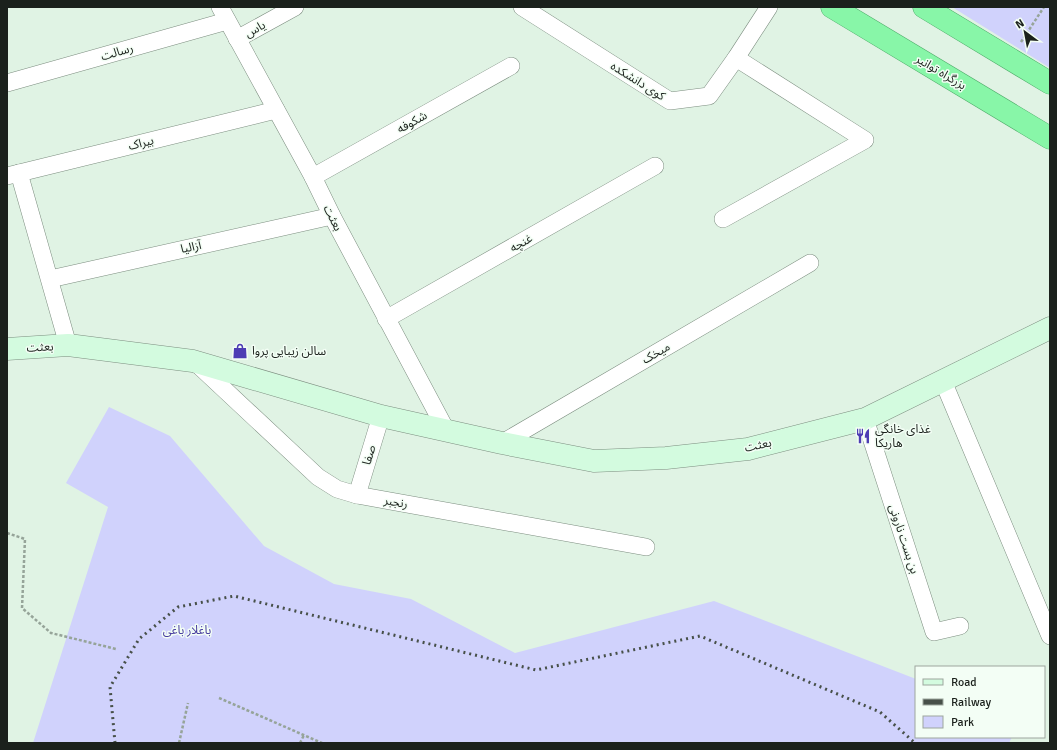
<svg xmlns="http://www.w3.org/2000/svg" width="1057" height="750" viewBox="0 0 1057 750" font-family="Signika,'Noto Sans Arabic',sans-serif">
	<rect width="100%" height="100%" fill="#e0f3e4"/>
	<!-- green -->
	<g fill="#d0d2fc">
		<polygon points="952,7 1050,7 1050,68"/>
		<polygon points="109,407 170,436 264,546 334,584 411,599 515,653 714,601 916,679 916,737 1012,737 1009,743 33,743 108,507 66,483"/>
	</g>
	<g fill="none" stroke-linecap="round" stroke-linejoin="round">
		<!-- minor casing -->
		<g stroke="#7d8e80" stroke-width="18">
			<g id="minor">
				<polyline points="220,7 313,177 332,216 446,430"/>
				<polyline points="522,7 670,101 709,96 736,58 769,7"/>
				<polyline points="237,39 295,7"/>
				<polyline points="7,83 227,21"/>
				<polyline points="19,173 68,345"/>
				<polyline points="7,176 276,110"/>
				<polyline points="313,177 511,66"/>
				<polyline points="723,219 865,140 736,58"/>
				<polyline points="50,279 332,216"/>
				<polyline points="386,319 655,166"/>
				<polyline points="195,362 318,477 337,489 357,495 646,547"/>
				<polyline points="943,381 1050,636"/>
				<polyline points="865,419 934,632 960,626"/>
				<polyline points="502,443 810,263"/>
				<polyline points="357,495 381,416"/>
			</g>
		</g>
		<!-- secondary casing -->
		<g stroke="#7d8e80" stroke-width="23">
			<polyline id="secondary" points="7,349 68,345 193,361 381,416 502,443 594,461 666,458 748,449 865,419 1050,328"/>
		</g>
		<!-- trunk casing -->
		<g stroke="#4faa69" stroke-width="23">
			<g id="trunk">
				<polyline points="832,7 1050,138"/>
				<polyline points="924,7 1050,83"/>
			</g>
		</g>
		<!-- path -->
		<g stroke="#96a499" stroke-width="2.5" stroke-dasharray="3 2" stroke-linecap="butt">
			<polyline points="1021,42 1044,7"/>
			<polyline points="7,533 25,539 22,608 51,633 116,649"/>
			<polyline points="219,698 322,743"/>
			<polyline points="179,743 188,703"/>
			<polyline points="300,743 304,735"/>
		</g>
		<!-- minor -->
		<use href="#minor" stroke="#fff" stroke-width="17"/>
		<!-- secondary -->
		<use href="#secondary" stroke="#d3fbdf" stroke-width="22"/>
		<!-- trunk -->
		<use href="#trunk" stroke="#88f6a8" stroke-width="22"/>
		<!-- rail -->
		<polyline stroke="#475049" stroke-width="3" stroke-dasharray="2 4" stroke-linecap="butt" points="115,743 110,687 139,639 178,607 234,596 536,670 700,636 880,712 915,743"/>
	</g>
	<!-- icons -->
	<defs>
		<g id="shop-bare" transform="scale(1.2)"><path d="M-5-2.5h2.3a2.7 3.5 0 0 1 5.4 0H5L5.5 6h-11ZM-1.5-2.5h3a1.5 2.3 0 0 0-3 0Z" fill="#4d3db4" stroke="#f3fef5" stroke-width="2.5" paint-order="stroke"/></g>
		<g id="restaurant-bare" transform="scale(1.2)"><path d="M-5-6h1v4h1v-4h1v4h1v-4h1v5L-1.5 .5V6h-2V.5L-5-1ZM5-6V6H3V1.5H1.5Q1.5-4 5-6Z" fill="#4d3db4" stroke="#f3fef5" stroke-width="2.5" paint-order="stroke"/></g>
	</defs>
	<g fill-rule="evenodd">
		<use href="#shop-bare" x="240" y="351"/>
		<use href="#restaurant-bare" x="863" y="436"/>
	</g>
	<g text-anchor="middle" stroke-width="3" stroke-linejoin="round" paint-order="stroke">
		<!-- street labels -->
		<g font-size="12" fill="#1b211c" stroke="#f3fef5">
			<text transform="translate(255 29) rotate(-29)" y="4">یاس</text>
			<text transform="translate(117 52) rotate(-16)" y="4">رسالت</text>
			<text transform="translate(941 72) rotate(31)" y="4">بزرگراه توانیر</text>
			<text transform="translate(638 81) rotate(32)" y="4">کوی دانشکده</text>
			<text transform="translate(412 122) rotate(-29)" y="4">شکوفه</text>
			<text transform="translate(141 143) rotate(-14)" y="4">بیراک</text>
			<text transform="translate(333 218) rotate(63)" y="4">بعثت</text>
			<text transform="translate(521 243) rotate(-30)" y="4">غنچه</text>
			<text transform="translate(191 247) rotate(-12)" y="4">آزالیا</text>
			<text transform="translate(40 347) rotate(-3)" y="4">بعثت</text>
			<text transform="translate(656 353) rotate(-30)" y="4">میخک</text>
			<text transform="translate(758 445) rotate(-12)" y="4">بعثت</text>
			<text transform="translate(369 455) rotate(-73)" y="4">صفا</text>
			<text transform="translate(396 502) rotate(10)" y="4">رنجبر</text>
			<text transform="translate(904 539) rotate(72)" y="4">بن بست نارونی</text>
		</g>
		<!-- poi labels -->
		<g font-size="12" fill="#1b211c" stroke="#f3fef5" text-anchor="start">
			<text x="252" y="355">سالن زيبايى پروا</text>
			<text x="875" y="433">غذای خانگی<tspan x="875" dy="14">هاریکا</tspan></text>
		</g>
		<!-- park labels -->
		<g font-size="12" fill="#463b9e" stroke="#f3fef5">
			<text x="187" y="634">باغلار باغی</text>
		</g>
	</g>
	<!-- border -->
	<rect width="1057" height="750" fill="none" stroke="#1b211c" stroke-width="16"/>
	<!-- legend -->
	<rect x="915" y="666" width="130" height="72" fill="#f3fef5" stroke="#9da69e"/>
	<rect x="923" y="679" width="20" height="6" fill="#d3fbdf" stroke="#9da69e"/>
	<text x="951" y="686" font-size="12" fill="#1b211c">Road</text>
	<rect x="923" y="699" width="20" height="6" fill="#475049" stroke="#9da69e"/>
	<text x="951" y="706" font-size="12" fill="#1b211c">Railway</text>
	<rect x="923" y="716" width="20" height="12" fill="#d0d2fc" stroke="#9da69e"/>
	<text x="951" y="726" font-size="12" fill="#1b211c">Park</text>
	<!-- north arrow -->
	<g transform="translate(1025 32) rotate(328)" stroke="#f3fef5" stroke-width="3" paint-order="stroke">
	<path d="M0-3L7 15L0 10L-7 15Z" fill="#1b211c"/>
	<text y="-6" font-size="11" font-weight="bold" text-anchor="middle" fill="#1b211c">N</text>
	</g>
</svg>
